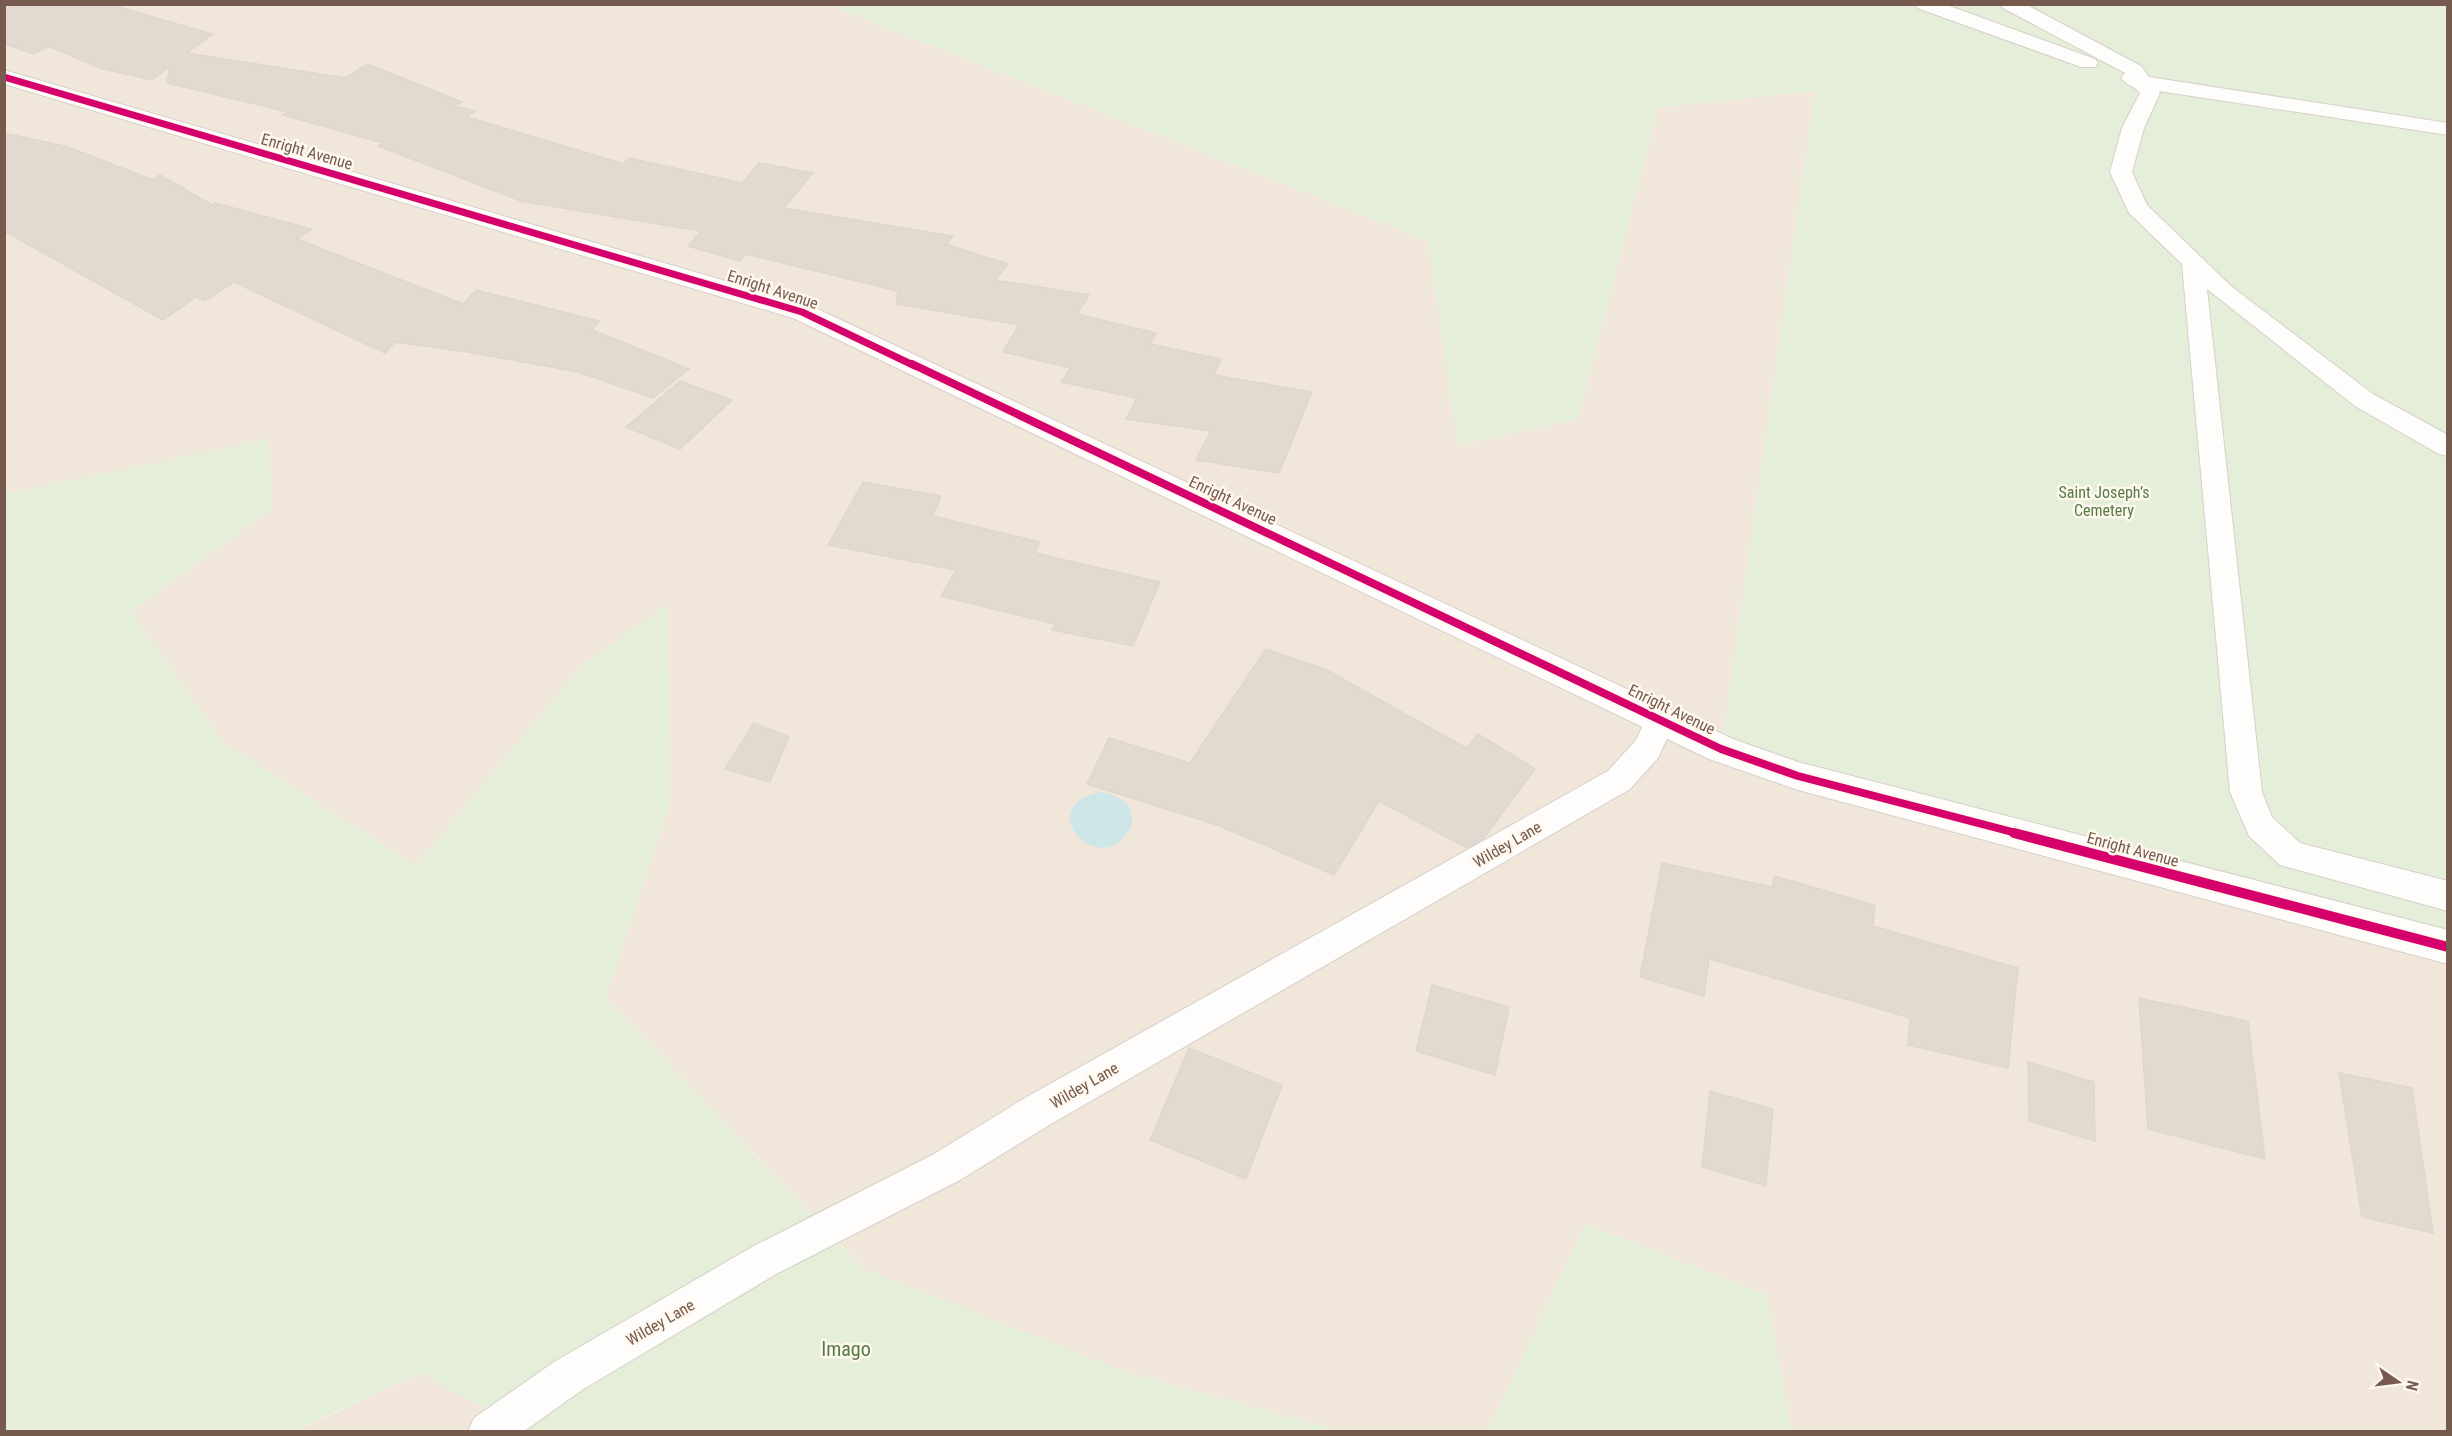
<svg xmlns="http://www.w3.org/2000/svg" width="2452" height="1436" viewBox="0 0 2452 1436" font-family="'Roboto Condensed',sans-serif">
	<rect width="100%" height="100%" fill="#f7f3ec"/>
	<!-- residential -->
	<g fill="#f0e6da">
		<polygon points="5,5 829,5 1428,241 1458,445 1578,419 1658,108 1815,91 1721,749 2447,947 2447,1431 1791,1431 1767,1295 1585,1224 1488,1431 1340,1431 903,1310 606,998 670,802 668,605 582,665 416,866 224,743 131,612 272,508 269,440 5,494"/>
		<polygon points="420,1373 529,1431 294,1432"/>
	</g>
	<!-- green -->
	<g fill="#e5eed8">
		<polygon points="829,5 2447,5 2447,947 1721,749 1815,91 1658,108 1578,419 1457,445 1428,241"/>
		<polygon points="269,439 272,508 131,612 224,743 416,866 582,665 668,604 670,802 606,998 862,1268 1126,1372 1340,1431 529,1431 419,1373 294,1431 5,1431 4,494"/>
		<polygon points="1585,1224 1767,1295 1791,1431 1488,1431"/>
	</g>
	<!-- water -->
	<path fill="#cee6e7" d="M1102 792C1120 795 1141 809 1129 830 1099 882 1029 804 1102 792Z"/>
	<!-- building -->
	<g fill="#e2d9d1" stroke="#e0d6ce" stroke-width="1.5">
		<polygon points="4,4 118,4 115,6 212,34 187,53 345,78 368,64 462,102 454,106 475,111 467,117 624,164 629,158 742,183 759,163 813,173 784,208 953,236 946,244 1008,264 995,280 1089,295 1077,314 1156,333 1150,344 1221,359 1214,375 1312,392 1279,473 1196,460 1211,431 1126,419 1137,398 1061,382 1071,368 1003,352 1019,325 896,304 898,291 746,254 740,261 688,246 701,231 521,201 378,146 383,143 283,115 288,112 167,83 170,66 152,80 100,68 48,46 34,54 4,44"/>
		<polygon points="4,133 68,147 153,180 160,175 212,205 215,203 312,229 297,239 463,304 476,290 599,321 592,330 689,369 653,398 578,372 468,352 395,342 385,353 234,282 205,301 196,297 163,320 4,231"/>
		<polygon points="680,381 732,400 680,449 626,427"/>
		<polygon points="863,482 941,496 933,516 1040,542 1035,553 1160,582 1133,646 1052,630 1055,624 941,596 956,570 828,545"/>
		<polygon points="1266,649 1327,670 1466,748 1478,734 1535,769 1484,838 1467,848 1379,801 1334,875 1217,825 1087,784 1109,738 1190,763"/>
		<polygon points="754,723 789,737 770,782 725,769"/>
		<polygon points="1662,863 1772,887 1774,876 1875,905 1873,926 2018,968 2008,1068 1908,1045 1910,1018 1709,959 1704,996 1640,977"/>
		<polygon points="1432,985 1509,1007 1495,1075 1416,1051"/>
		<polygon points="2139,998 2248,1021 2265,1159 2148,1129"/>
		<polygon points="1189,1048 1282,1085 1246,1179 1150,1140"/>
		<polygon points="2028,1062 2094,1082 2095,1141 2029,1121"/>
		<polygon points="2339,1073 2412,1088 2433,1233 2362,1217"/>
		<polygon points="1710,1091 1773,1109 1766,1186 1702,1167"/>
	</g>
	<g fill="none" stroke-linecap="round" stroke-linejoin="round">
		<!-- lane casing -->
		<g stroke="#d6d0c9" stroke-width="2">
			<g id="lane">
				<polygon points="1915,4 1944,4 2095,59 2098,63 2095,67 2081,67 1917,8"/>
				<path d="M2001 4H2025L2141 66 2149 77 2448 123V135L2159 91 2160 93 2144 128 2132 172 2147 205 2232 287 2373 394 2448 435V456L2439 454 2355 406 2207 289 2262 792 2272 817 2300 843 2448 881V911L2280 865 2249 836 2230 792 2182 264 2129 213 2110 172 2122 128 2140 93C2134 85 2126 85 2121 78L2125 73 2003 8Z"/>
				<polygon points="1661,707 1672,710 1676,719 1658,758 1630,789 1051,1124 960,1180 778,1273 582,1390 523,1432 468,1432 474,1418 554,1362 752,1247 934,1154 1025,1098 1608,771 1636,740 1650,710"/>
			</g>
		</g>
		<!-- street casing -->
		<g stroke="#d6d0c9" stroke-width="2">
			<polygon id="street" points="4,70 811,306 1733,739 1798,762 2448,930 2448,964 1798,790 1709,759 793,318 4,84"/>
		</g>
		<!-- lane -->
		<use href="#lane" fill="#fefdfc" fill-rule="evenodd"/>
		<!-- street -->
		<use href="#street" fill="#fefdfc" fill-rule="evenodd"/>
		<!-- cycleway-far2 casing -->
		<g stroke="#fef8ef" stroke-width="10">
			<polyline id="cycleway-far2" points="4,77 802,312 915,366"/>
		</g>
		<!-- cycleway-far1 casing -->
		<g stroke="#fef8ef" stroke-width="12">
			<polyline id="cycleway-far1" points="912,364 1721,749 1798,776 2020,834"/>
		</g>
		<!-- cycleway casing -->
		<g stroke="#fef8ef" stroke-width="14">
			<polyline id="cycleway" points="2014,833 2448,947"/>
		</g>
		<!-- cycleway-far2 -->
		<use href="#cycleway-far2" stroke="#d6006c" stroke-width="7"/>
		<!-- cycleway-far1 -->
		<use href="#cycleway-far1" stroke="#d6006c" stroke-width="8"/>
		<!-- cycleway -->
		<use href="#cycleway" stroke="#d6006c" stroke-width="10"/>
	</g>
	<g text-anchor="middle" stroke-width="5" stroke-linejoin="round" paint-order="stroke">
		<!-- street labels -->
		<g font-size="16" fill="#765a4d" stroke="#fef8ef">
			<text transform="translate(307 151) rotate(16)" y="6">Enright Avenue</text>
			<text transform="translate(773 289) rotate(18)" y="6">Enright Avenue</text>
			<text transform="translate(1233 500) rotate(25)" y="6">Enright Avenue</text>
			<text transform="translate(1672 709) rotate(26)" y="6">Enright Avenue</text>
			<text transform="translate(1507 844) rotate(-30)" y="6">Wildey Lane</text>
			<text transform="translate(2133 849) rotate(15)" y="6">Enright Avenue</text>
			<text transform="translate(1084 1085) rotate(-30)" y="6">Wildey Lane</text>
			<text transform="translate(660 1322) rotate(-30)" y="6">Wildey Lane</text>
		</g>
		<!-- park labels -->
		<g font-size="16" fill="#567b44" stroke="#fef8ef">
			<text x="2104" y="498">Saint Joseph’s<tspan x="2104" dy="18">Cemetery</tspan></text>
		</g>
		<!-- near-park labels -->
		<g font-size="20" fill="#567b44" stroke="#fef8ef">
			<text x="846" y="1356">Imago</text>
		</g>
	</g>
	<!-- border -->
	<rect width="2452" height="1436" fill="none" stroke="#765a4d" stroke-width="12"/>
	<!-- north arrow -->
	<g transform="translate(2398 1382) rotate(104)" stroke="#fef8ef" stroke-width="4.5" paint-order="stroke">
	<path d="M0-4.5L10 22L0 15L-10 22Z" fill="#765a4d"/>
	<text y="-9" font-size="16" font-weight="bold" text-anchor="middle" fill="#765a4d">N</text>
	</g>
</svg>
